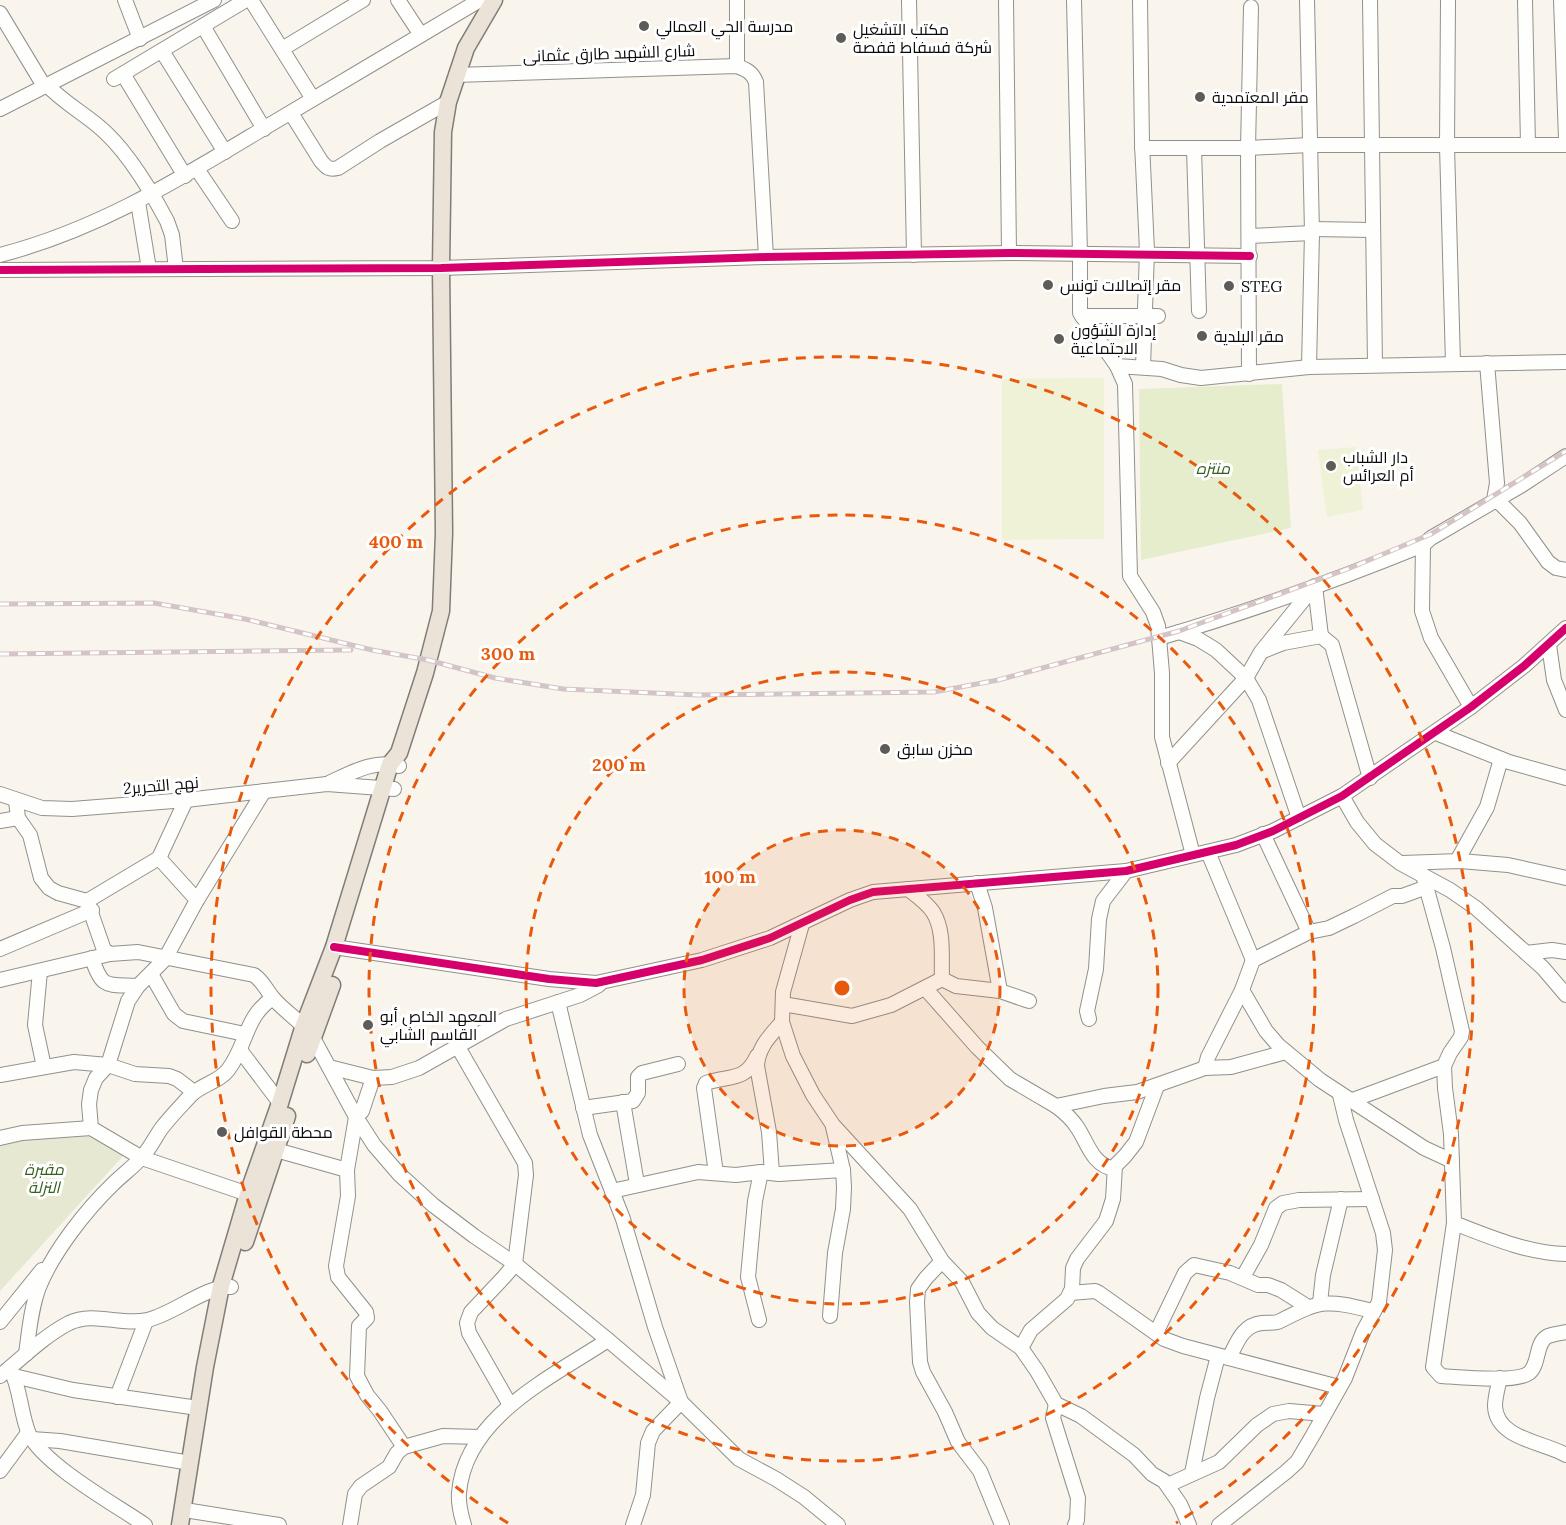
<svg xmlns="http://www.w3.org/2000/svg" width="1566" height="1525" viewBox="0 0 1566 1525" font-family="Lora,Cairo,serif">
	<rect width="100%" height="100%" fill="#f9f5ed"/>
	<!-- green -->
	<polygon fill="#e5edcd" points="1282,384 1291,528 1141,560 1139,389"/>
	<!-- cemetery -->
	<polygon fill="#e7e8d1" points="96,1133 123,1156 0,1291 0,1141"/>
	<!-- pitch -->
	<g fill="#eff2d6">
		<polygon points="1104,378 1104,539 1002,540 1002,379"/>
		<polygon points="1356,447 1363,510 1327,517 1318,450"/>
	</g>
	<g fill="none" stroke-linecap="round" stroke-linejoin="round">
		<!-- minor casing -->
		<g stroke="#92908c" stroke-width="16">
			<g id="minor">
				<polyline points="125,0 140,39"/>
				<polyline points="251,0 313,99"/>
				<polyline points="398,0 421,35"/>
				<polyline points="737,0 737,66"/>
				<polyline points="909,0 914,255"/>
				<polyline points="1006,0 1009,253"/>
				<polyline points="1074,0 1080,254 1080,313 1117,366 1125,384 1130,576 1153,612 1158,626 1162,673 1162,737 1193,855"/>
				<polyline points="1140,0 1142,143 1147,251 1143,367"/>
				<polyline points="1307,0 1312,233 1309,367"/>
				<polyline points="1370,0 1375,364"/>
				<polyline points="1448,0 1447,146 1453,363"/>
				<polyline points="1525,0 1528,145"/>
				<polyline points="1561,0 1566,139"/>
				<polyline points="0,13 44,86"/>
				<polyline points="203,26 264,129"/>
				<polyline points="282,49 363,0"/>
				<polyline points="162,51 225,152"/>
				<polyline points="123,74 185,176"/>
				<path d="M456 75 737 66C747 70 752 72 756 82L766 257"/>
				<polyline points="114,79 246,0"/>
				<path d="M47 85C62 101 80 111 97 125 126 148 150 189 167 221L172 235 176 269"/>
				<polyline points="0,109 214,0"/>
				<path d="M291 113 321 161C327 168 329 170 338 168L380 141 448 102"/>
				<polyline points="1142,148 1248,148 1310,145 1566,145"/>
				<polyline points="1194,149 1199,311"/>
				<polyline points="197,169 232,221"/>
				<polyline points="138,202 149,269"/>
				<polyline points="1312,229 1372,230"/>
				<polyline points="1249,236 1312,233"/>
				<path d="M0 255C97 230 176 181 261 130 334 87 407 43 480 0"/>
				<polyline points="0,270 441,268 766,257 1009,253 1250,256"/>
				<polyline points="1082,316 1158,316"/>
				<polyline points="1487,363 1497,483 1494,500 1501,504 1520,523 1548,562 1556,568 1566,570"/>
				<polyline points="1117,366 1162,369 1181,375 1201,378 1309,367 1566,362"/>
				<polyline points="1249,374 1248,148 1251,7"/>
				<polyline points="1423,545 1422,611 1431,638 1471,707"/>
				<polyline points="1315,586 1321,636"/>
				<polyline points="1179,632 1198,639 1216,650 1246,678 1259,700 1299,818"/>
				<path d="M1159 638C1248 612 1337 580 1423 545L1431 538 1522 485 1566 456"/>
				<polyline points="1549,645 1554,680 1566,710"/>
				<polyline points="1263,651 1283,643 1321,636 1332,645 1370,778"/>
				<polyline points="1436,733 1509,762 1566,778"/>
				<polyline points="1168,763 1246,678 1261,652 1313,588"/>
				<path d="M329 783C351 773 374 759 399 766"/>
				<polyline points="0,794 42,808 72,809 186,800 327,784 394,789"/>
				<polyline points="1342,796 1357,822 1375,844 1400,863 1450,890 1476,908 1543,968 1566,995"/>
				<path d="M186 800 159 858 87 901 104 950 110 954 138 952 254 975C263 981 266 990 273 998 285 1012 301 1021 312 1036L356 1117 374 1145 399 1174 433 1205 474 1236 515 1264 608 1340 681 1402 739 1459 776 1479 804 1497 838 1525"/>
				<polyline points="16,801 18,818 30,835 41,878 49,888 58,893 87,901"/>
				<polyline points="0,821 18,818"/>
				<polyline points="1263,834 1309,932"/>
				<polyline points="1208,852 1253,960"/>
				<polyline points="159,858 197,900"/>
				<polyline points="1457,861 1487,807 1501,759"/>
				<polyline points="1402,863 1460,861 1508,865 1566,878"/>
				<path d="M1423 875 1443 948 1462 1031 1461 1037 1450 1053 1444 1066 1445 1088 1451 1134 1454 1223 1433 1367 1441 1376C1458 1377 1516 1383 1529 1373 1540 1364 1535 1342 1548 1336 1553 1334 1561 1333 1566 1332"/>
				<polyline points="977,883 985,908 1000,991"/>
				<path d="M908 889C917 896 927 903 933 912 945 931 941 958 942 979"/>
				<polyline points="802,924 783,992 782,1022 793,1056 813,1095 833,1125 910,1209 942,1261 962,1282 978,1313 992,1328 1021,1348 1037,1371 1056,1404 1081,1416 1134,1455 1152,1474 1164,1481 1180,1504 1189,1525"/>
				<polyline points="334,947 549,979 596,983 702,960 770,938 850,900 873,892 1126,871 1236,845 1273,831 1342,796 1471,707 1524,666 1566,628"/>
				<polyline points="0,949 92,910"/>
				<polyline points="1526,953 1552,950 1566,952"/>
				<path d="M92 958C102 990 107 984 138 986"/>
				<polyline points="40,971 35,1025 44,1067"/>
				<polyline points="151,974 174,1014 183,1021 240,1033 245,1036"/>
				<polyline points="942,979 956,986 1000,991 1029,1001"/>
				<polyline points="0,980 110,954"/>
				<polyline points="925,988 977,1047 1010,1079 1056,1106 1104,1096 1137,1092 1205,1068 1231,1067 1286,1052"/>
				<polyline points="1242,990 1266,1031 1279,1046 1320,1080 1424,1148 1452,1161"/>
				<polyline points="558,1002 590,1135 623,1219 655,1327 681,1402 653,1431 648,1443 643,1495 633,1525"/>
				<polyline points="783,1004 852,1016 891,1005 942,979"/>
				<polyline points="1089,1019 1087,1011 1096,969 1099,919 1103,901 1126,871"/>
				<polyline points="458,1047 525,1163 526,1175 515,1264 504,1277 471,1312 467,1323 469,1333 510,1405"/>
				<polyline points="240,1050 280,1103"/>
				<polyline points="329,1067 373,1078 392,1077 419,1068 506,1019 580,995 599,985"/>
				<polyline points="1205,1068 1208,1057 1242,990 1253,960 1309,932 1329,928 1354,916 1393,896 1402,896 1427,887"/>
				<polyline points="0,1075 74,1062 108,1065 135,1074 169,1076 177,1079 194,1092"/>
				<polyline points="373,1078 362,1111 356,1117 347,1170 348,1196 336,1266 338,1277 366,1312 367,1318 359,1326 357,1376 367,1395 380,1411 404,1447"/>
				<polyline points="1350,1101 1444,1066"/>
				<polyline points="623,1102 637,1184"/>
				<path d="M1056 1106C1064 1112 1072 1119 1077 1127 1088 1143 1092 1165 1114 1169"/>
				<polyline points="583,1108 633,1101 638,1093 638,1077 642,1073 678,1064"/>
				<polyline points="0,1138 22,1133 91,1128"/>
				<polyline points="276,1150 347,1170"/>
				<path d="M716 1173 704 1088 706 1083C730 1075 745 1082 757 1056"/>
				<path d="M772 1173 769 1132 757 1066C758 1047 770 1036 782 1022"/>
				<polyline points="612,1191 698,1172 736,1175 761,1172 779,1174 843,1170"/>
				<polyline points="257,1198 248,1194 142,1158 91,1128 89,1104 91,1090 96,1078 108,1065 128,1001 138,986 165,959 197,900 264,791"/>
				<path d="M1454 1223C1490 1237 1527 1253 1566 1254"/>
				<polyline points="942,1261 926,1278 918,1289 917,1302 920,1362 923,1372 945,1412 958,1442 980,1471 1002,1525"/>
				<polyline points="1243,1277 1261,1245 1276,1208 1283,1203 1299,1200 1372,1199"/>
				<polyline points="1070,1293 1095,1291 1099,1293 1164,1339 1183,1346 1339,1387"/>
				<polyline points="1320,1303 1323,1275 1341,1199"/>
				<polyline points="830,1316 835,1253 843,1209 844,1187 843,1170 833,1127"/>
				<polyline points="759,1320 748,1277 755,1201 761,1172"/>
				<polyline points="0,1322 42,1270"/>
				<polyline points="1156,1333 1185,1273 1194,1265 1230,1273 1258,1285 1268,1285 1281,1290 1308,1307"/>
				<polyline points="1021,1348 1031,1330 1067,1299 1072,1289 1073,1268 1077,1259 1106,1221 1113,1199 1115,1166 1125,1156 1136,1142 1157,1086"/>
				<path d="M26 1354C29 1332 31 1308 39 1287 53 1252 86 1210 113 1184 122 1175 132 1168 140 1159 149 1151 154 1139 161 1129 170 1117 181 1106 191 1095 202 1084 219 1082 228 1070 248 1044 244 1017 273 998"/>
				<path d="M1229 1358C1237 1343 1242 1325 1262 1323 1268 1322 1275 1324 1280 1321 1323 1299 1326 1300 1373 1311"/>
				<path d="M10 1368C21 1389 20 1413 29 1434 44 1465 116 1505 145 1525"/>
				<path d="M0 1376C22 1358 44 1336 69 1323 94 1311 121 1326 147 1320 172 1315 207 1285 231 1287"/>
				<polyline points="14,1376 73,1390 198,1408"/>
				<path d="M1500 1378C1498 1387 1495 1397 1495 1406 1496 1439 1544 1442 1566 1455"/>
				<polyline points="117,1397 146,1321"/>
				<polyline points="1056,1404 1053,1418 1078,1498 1077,1520 1075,1525"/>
				<polyline points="32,1439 60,1441 190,1463"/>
				<polyline points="0,1471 28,1433"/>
				<polyline points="1192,1473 1207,1398 1218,1356"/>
				<polyline points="1168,1485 1219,1462 1257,1425 1273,1414 1289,1411 1324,1414"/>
				<polyline points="191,1511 279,1525"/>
				<polyline points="350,1525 355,1494 361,1486 389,1467 397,1453 404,1447 443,1436 480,1437"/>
				<path d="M464 1525C461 1515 458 1504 459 1493 465 1417 552 1377 608 1340"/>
				<polyline points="1219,1525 1286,1472 1297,1462 1313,1435 1345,1378 1363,1332 1379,1302 1385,1250 1383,1233 1346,1120 1340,1095"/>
			</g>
		</g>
		<!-- major casing -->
		<g stroke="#7f7d7a" stroke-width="19">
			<g id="major">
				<polyline points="307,1054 332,985"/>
				<polyline points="245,1242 287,1116"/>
				<polyline points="180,1525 205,1367 221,1286 248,1194 280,1103 304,1025 334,947 390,764 399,753 425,673 441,611 444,533 441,268 443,132 448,102 466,48 494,0"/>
			</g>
		</g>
		<!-- minor -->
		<use href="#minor" stroke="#fefefc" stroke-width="14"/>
		<!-- major -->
		<use href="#major" stroke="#ebe3d7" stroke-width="16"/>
		<!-- rail casing -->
		<g stroke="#d5c4c6" stroke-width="5">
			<g id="rail">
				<polyline points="0,604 154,603 245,619 372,650 428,660 495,678 563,689 698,695 934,692 998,680 1179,631 1350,568 1431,534 1566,451"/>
				<polyline points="0,654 351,650"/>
			</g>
		</g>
		<!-- rail -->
		<use href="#rail" stroke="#fff" stroke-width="3" stroke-dasharray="9" stroke-linecap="butt"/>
		<!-- cycleway casing -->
		<g stroke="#fff" stroke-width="11">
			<g id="cycleway">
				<polyline points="0,270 441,268 766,257 1009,253 1250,256"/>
				<polyline points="334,947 549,979 596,983 702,960 770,938 850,900 873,892 1126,871 1236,845 1273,831 1342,796 1471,707 1524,666 1566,628"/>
			</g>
		</g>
		<!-- cycleway -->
		<use href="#cycleway" stroke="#d6006c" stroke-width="8"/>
	</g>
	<!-- distance rings -->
	<circle cx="842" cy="988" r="158" fill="#e8590c" fill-opacity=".12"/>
	<g fill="none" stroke="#e8590c" stroke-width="3" stroke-dasharray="10 8">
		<circle cx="842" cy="988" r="158"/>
		<circle cx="842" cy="988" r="316"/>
		<circle cx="842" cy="988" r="473"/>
		<path d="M508 1523A631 631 0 1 1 1176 1523"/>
	</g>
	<!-- markers -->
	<g fill="#5e5c59" stroke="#fff" stroke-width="2">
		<circle cx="644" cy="26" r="6"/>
		<circle cx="841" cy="38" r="6"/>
		<circle cx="1200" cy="97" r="6"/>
		<circle cx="1048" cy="285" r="6"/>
		<circle cx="1229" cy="286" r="6"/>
		<circle cx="1202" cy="336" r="6"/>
		<circle cx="1059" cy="339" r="6"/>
		<circle cx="1331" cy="466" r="6"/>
		<circle cx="885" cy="749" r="6"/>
		<circle cx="368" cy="1025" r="6"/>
		<circle cx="222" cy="1132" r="6"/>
	</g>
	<g text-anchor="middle" stroke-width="6" stroke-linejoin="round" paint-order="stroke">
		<!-- poi labels -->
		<g font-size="16" fill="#0a0a0a" stroke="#fff" text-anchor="start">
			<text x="656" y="32">مدرسة الحي العمالي</text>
			<text x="853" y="35">مكتب التشغيل<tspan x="853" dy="18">شركة فسفاط قفصة</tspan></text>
			<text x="1212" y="103">مقر المعتمدية</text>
			<text x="1060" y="291">مقر إتصالات تونس</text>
			<text x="1241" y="292">STEG</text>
			<text x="1071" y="336">إدارة الشؤون<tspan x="1071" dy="18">الاجتماعية</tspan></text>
			<text x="1214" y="342">مقر البلدية</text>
			<text x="1343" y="463">دار الشباب<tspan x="1343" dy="18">أم العرائس</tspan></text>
			<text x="897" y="755">مخزن سابق</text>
			<text x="380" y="1022">المعهد الخاص أبو<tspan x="380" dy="18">القاسم الشابي</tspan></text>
			<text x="234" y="1138">محطة القوافل</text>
		</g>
		<!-- street labels -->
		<g font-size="16" fill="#0a0a0a" stroke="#fff">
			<text transform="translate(609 53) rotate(-2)" y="6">شارع الشهىد طارق عثمانى</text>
			<text transform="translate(161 785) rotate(-5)" y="6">نهج التحرير2</text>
		</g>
		<!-- park labels -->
		<g font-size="16" font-style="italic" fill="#345f1c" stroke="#fff">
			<text x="1213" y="474">منتزه</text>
			<text x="44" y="1175">مقبرة<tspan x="44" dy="18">النزلة</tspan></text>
		</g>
	</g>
	<circle cx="842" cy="988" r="9" fill="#e8590c" stroke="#fff" stroke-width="3"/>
	<g font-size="18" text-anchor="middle" font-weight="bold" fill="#e8590c" stroke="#fff" stroke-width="6" stroke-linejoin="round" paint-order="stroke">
		<text x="396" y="548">400 m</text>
		<text x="508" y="660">300 m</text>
		<text x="619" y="771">200 m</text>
		<text x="730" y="883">100 m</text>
	</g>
</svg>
